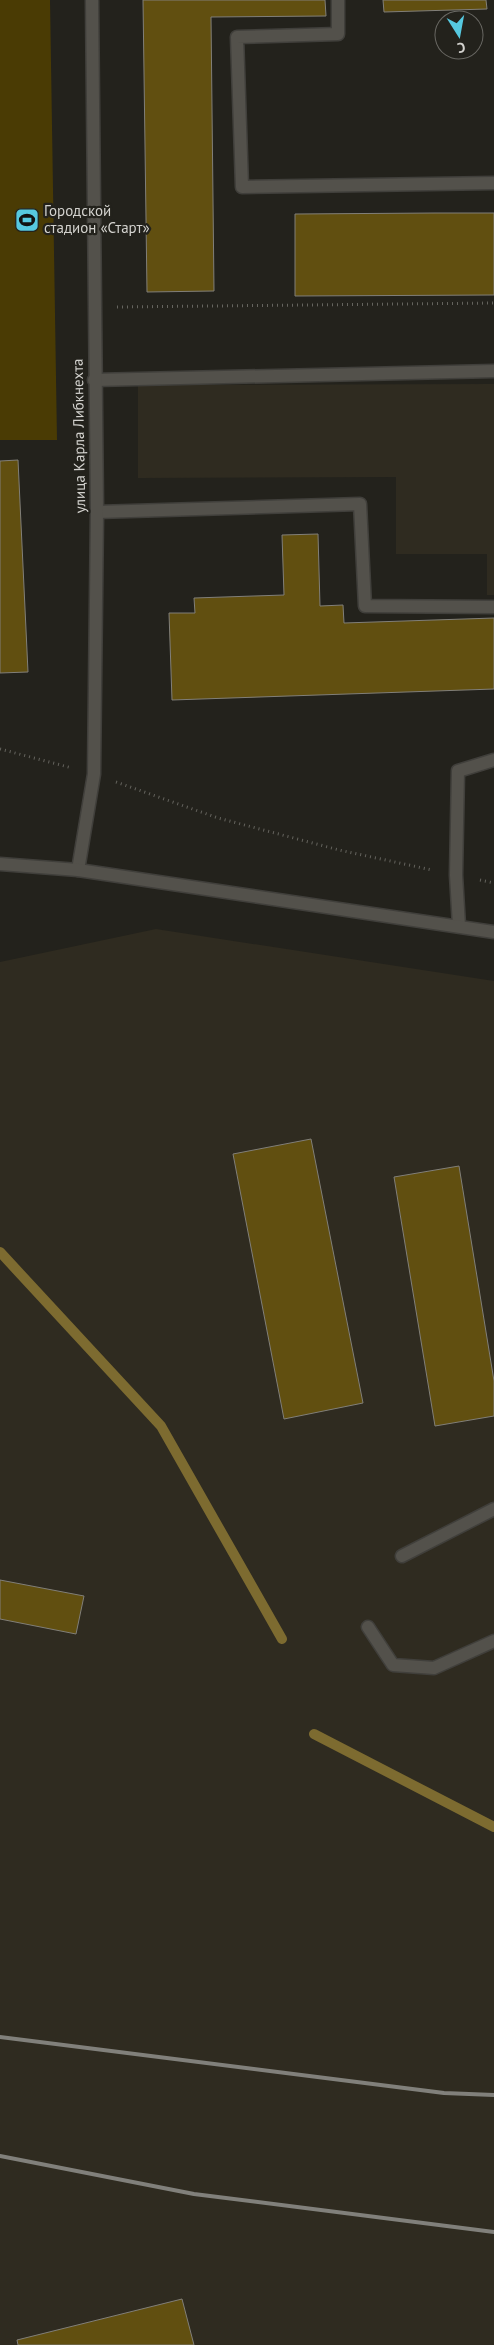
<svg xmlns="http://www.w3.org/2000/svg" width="494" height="2345" viewBox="0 0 494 2345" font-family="'PT Sans',sans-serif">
	<rect width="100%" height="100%" fill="#23221c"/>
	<!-- built -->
	<g fill="#2f2b20">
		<polygon points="494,384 494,595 487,595 487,554 396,554 396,477 138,478 138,385"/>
		<polygon points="156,929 494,981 494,2345 0,2345 0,962"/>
	</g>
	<!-- green -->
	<polygon fill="#4a3b04" points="0,0 50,0 57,440 0,440"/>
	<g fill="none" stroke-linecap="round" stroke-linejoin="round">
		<!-- stream -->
		<g stroke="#7d6b30" stroke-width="10">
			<polyline points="0,1252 161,1426 282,1639"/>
			<polyline points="314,1734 494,1827"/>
		</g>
	</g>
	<!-- building -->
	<g fill="#614f10" stroke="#817f79">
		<polygon points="143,0 325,0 326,16 211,17 214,291 147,292"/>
		<polygon points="383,0 486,0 487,9 384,12"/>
		<polygon points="434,213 494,213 494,295 295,296 295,214"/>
		<polygon points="18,460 28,672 0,673 0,461"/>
		<polygon points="318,534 320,606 343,605 344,623 494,618 494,689 172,700 169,613 195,613 194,598 284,595 282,535"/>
		<polygon points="311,1139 363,1403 284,1419 233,1154"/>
		<polygon points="459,1166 494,1381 494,1416 435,1426 394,1177"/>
		<polygon points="0,1580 84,1596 76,1634 0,1619"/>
		<polygon points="182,2299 194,2345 18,2345 17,2340"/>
	</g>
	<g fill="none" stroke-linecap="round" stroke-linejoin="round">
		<!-- lane casing -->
		<g stroke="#403f3b" stroke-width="15">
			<g id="lane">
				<polyline points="338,0 338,34 237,37 242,187 494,183"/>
				<polyline points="97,512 360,504 365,606 494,607"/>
				<polyline points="459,926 456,875 458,771 494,760"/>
				<polyline points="402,1556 494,1509"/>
				<polyline points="368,1627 393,1665 434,1668 494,1641"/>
			</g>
		</g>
		<!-- street casing -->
		<g stroke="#403f3b" stroke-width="15">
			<g id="street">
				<polyline points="94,380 494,371"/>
				<polyline points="78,870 94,774 97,512 92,0"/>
			</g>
		</g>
		<!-- secondary casing -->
		<g stroke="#403f3b" stroke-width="15">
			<polyline id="secondary" points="0,864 78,870 494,932"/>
		</g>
		<!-- path -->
		<g stroke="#65645e" stroke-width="3" stroke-dasharray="1 4" stroke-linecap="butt">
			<polyline points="117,307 494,303"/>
			<polyline points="0,749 72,768"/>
			<polyline points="116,782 218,818 339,850 432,870"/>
			<polyline points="480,880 494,883"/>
		</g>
		<!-- lane -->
		<use href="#lane" stroke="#53514b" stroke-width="12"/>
		<!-- street -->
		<use href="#street" stroke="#53514b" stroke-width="12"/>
		<!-- secondary -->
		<use href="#secondary" stroke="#53514b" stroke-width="12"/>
		<!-- rail -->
		<g stroke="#81807b" stroke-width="4">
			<polyline points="0,2037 444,2093 494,2095"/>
			<polyline points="0,2156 194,2194 494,2232"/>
		</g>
	</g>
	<!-- icons -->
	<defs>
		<g id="stadium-square" transform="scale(1.25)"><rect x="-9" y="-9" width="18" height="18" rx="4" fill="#56c9e0" stroke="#23221c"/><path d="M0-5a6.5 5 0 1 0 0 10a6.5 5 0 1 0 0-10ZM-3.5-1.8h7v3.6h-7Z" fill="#111"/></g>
	</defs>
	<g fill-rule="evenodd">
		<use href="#stadium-square" x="27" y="220"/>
	</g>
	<g text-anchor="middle" stroke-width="4.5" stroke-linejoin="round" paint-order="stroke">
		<!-- poi labels -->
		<g font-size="15" fill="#d3d2ce" stroke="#23221c" text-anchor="start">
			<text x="44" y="216">Городской<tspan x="44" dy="17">стадион «Старт»</tspan></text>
		</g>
		<!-- street labels -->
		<g font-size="15" fill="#d3d2ce" stroke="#23221c">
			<text transform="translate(79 436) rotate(-91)" y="5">улица Карла Либкнехта</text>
		</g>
	</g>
	<!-- north arrow -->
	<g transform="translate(459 35) rotate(169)"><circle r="24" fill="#23221c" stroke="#696863"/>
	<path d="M0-4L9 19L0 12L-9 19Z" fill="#56c9e0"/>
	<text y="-8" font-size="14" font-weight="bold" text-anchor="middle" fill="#d3d2ce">С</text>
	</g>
</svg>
